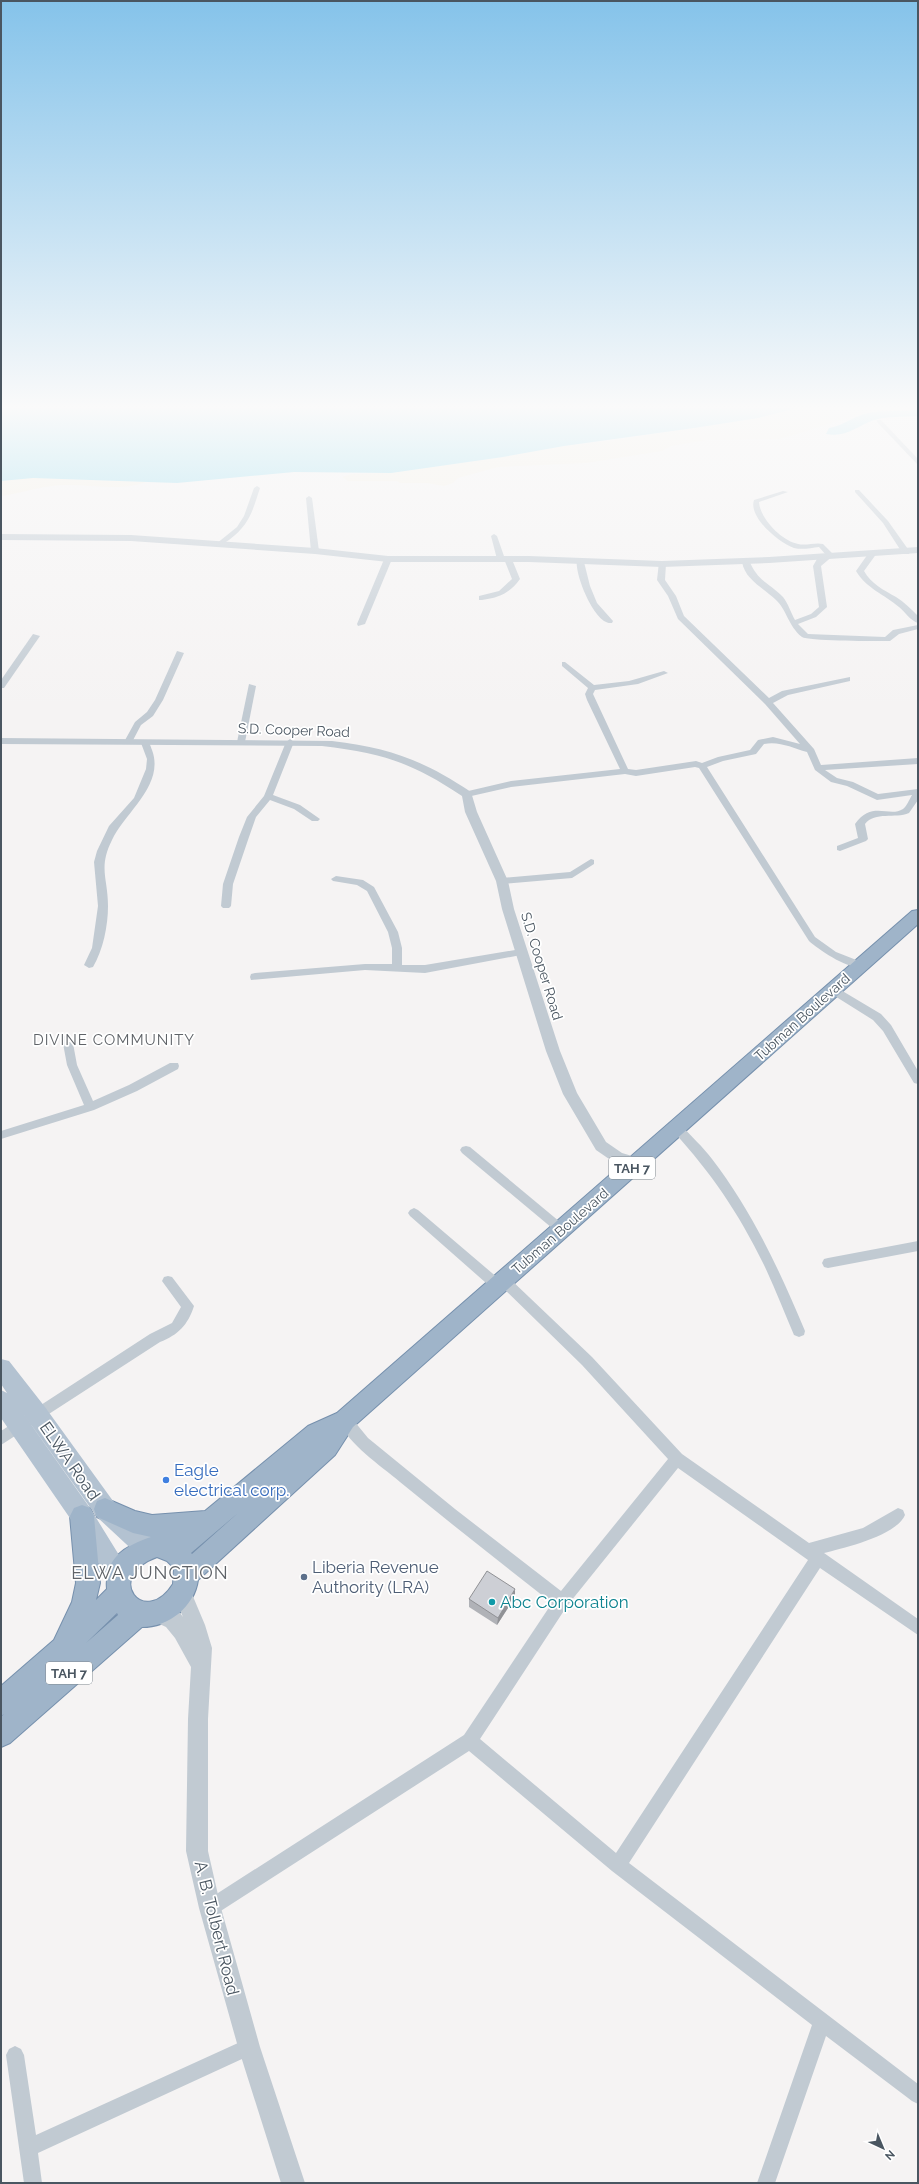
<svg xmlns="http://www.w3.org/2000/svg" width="919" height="2184" viewBox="0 0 919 2184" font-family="Raleway,sans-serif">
	<rect width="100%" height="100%" fill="#f5f3f3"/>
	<!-- sand -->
	<g fill="#f5f0e5">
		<polygon points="797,408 918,408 918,410 865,413 780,439 707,440 671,446 662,451 586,463 498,467 458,478 453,483 444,486 427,483 400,483 397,481 348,481 342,477 352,474 391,473 503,457 564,446 617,440 758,418"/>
		<path d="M32 478 146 482C120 492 90 484 62 485 41 486 22 493 1 496V481Z"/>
	</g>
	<!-- water -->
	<g fill="#90daee">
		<polygon points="1,408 797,408 758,418 694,428 564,446 503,457 391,473 294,472 177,483 33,478 1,481"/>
		<path d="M918 410V416C904 417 887 416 874 420 857 426 846 438 826 434L829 428C842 426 851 418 864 414 880 410 901 411 918 410Z"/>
	</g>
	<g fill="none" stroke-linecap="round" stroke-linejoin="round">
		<!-- trunk casing -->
		<g stroke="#7690ad" stroke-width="2">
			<path id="trunk" d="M918 910V924L353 1427 335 1455 198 1580C194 1607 169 1627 142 1627L10 1743 1 1747V1717L4 1714 1 1716V1686L54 1640 72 1602 76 1583 70 1516 74 1508 82 1505 90 1508 94 1516 100 1583 96 1600 107 1589C104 1558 125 1546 151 1537L133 1533 97 1517 94 1509 97 1501 105 1498 135 1511 152 1515 205 1511 308 1426 337 1413 912 911ZM238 1513 192 1554 191 1553ZM157 1557 167 1561 174 1568 173 1584C145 1629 102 1577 157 1557ZM117 1613 118 1615 86 1643Z"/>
		</g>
		<!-- minor -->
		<g fill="#c1cad2" fill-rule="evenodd">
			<polygon points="877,420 881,420 918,459 918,465 877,422"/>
			<path d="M257 486 260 488C252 512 250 524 229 540 224 543 221 547 216 546V544L237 527 244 516 254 488Z"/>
			<polygon points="855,490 859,490 888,521 910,552 909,554 903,554 883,523 855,492"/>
			<path d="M783 491 788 492 759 502C760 519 782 541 798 544 807 546 815 542 823 544L834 555 821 566 827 607 816 617 798 624 808 634 885 637 893 630 918 625V629L899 634 890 641H881C869 641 808 641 802 637 788 626 787 610 776 600 764 588 745 580 742 562L749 560C758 582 768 582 783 597 788 603 791 613 795 620L811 614 819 607 813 566 817 559 826 555 819 547C811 548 802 550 794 548 779 543 748 517 754 500Z"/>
			<polygon points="309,496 312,498 319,551 315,553 311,551 306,498"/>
			<path d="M494 534 497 536 505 559 511 557 520 579C510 593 499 598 482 600H479V596L499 591 512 579 504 559 501 561 497 559 491 536Z"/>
			<path d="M870 551 877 553 864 571C871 584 884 590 896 597 904 602 911 609 918 616V623C911 621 905 612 899 607 884 594 867 589 856 571Z"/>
			<polygon points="385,557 392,559 365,624 358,626 357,624"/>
			<path d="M577 560 584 562 590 586 597 603 613 621 612 623C595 626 574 573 577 560Z"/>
			<path d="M659 562 666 564 665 580 676 596 684 616 769 698 782 691 850 677V681L788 695 773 703 814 749 821 765 918 758V764L825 770 837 778 853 782 878 794 918 789V800L909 813C895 819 875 811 865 824L868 839 866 841 840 851 837 850V846L858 838 855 824C872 800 889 818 903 809 907 806 909 800 912 795L877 800 847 786 831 782 815 770 807 752C792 748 780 741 764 744L756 754 723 761 707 767 815 937 836 952 864 963 865 965 864 967C850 971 819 950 809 941L699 768 695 767 636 776 625 774 511 787 467 797 463 794 464 792 511 781 620 769 587 700 585 694 588 688 562 666V662H565L594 685 629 681 664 671 668 673 638 684 595 690 593 694 628 769 636 770 696 761 702 763 718 757 750 750 758 740 773 737 800 744 765 704 678 619 668 596 657 580Z"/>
			<polygon points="33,634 40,636 4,688 1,688 1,680"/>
			<polygon points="177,651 184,653 163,700 153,716 141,725 131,744 125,744 124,742 135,722 147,712 155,700"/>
			<polygon points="249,684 256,686 245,742 241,745 237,742"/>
			<polygon points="290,739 294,742 273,795 300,805 320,819 318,821 312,821 294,809 270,800 256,817 249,837 233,884 231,906 229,908 223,908 221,906 223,884 239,837 247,817 264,796 286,742"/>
			<path d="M145 740C150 742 150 745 152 750 165 785 125 812 112 840 98 868 108 878 108 906 108 926 103 950 93 967L89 968 84 965 92 948 98 906 94 862 97 851 109 826 134 798 146 769 147 759 141 743Z"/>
			<polygon points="591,859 594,860 594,864 572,878 502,884 497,881 502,878 570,872"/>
			<polygon points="336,876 363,880 374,887 398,932 402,948 402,965 425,965 521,949 526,952 521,955 425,973 365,970 251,980 250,977 251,974 255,973 365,964 392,964 392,948 388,932 367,891 357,885 333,881 331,879"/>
			<polygon points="834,986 881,1014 891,1025 918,1071 918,1084 914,1083 883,1031 873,1020 830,993 829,990"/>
			<polygon points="67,1034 72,1038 77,1065 93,1101 129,1085 170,1063 178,1063 179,1066 178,1069 137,1091 94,1110 1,1139 1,1131 84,1105 67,1065 62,1038"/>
			<path d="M677 1124 681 1125C691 1136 703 1147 712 1159 752 1211 780 1271 805 1331L804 1335 799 1337 794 1335C784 1312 775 1288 764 1265 738 1212 712 1174 673 1131L671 1128 673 1125Z"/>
			<polygon points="466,1146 470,1147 566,1227 568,1230 566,1233 562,1235 558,1233 462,1153 460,1150 462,1147"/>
			<path d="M414 1208 418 1210 499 1279 504 1276 508 1277 592 1357 682 1454 809 1543 863 1528 898 1508 903 1510 905 1515C896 1536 844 1548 824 1553L918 1619V1635L820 1568 629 1863 918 2084V2104L912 2101 826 2036 775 2183H757L812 2025 612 1871 469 1751 216 1914 210 1916 204 1914 202 1908 204 1902 464 1735 552 1603C501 1563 450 1523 400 1482 379 1464 350 1446 338 1420L340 1416 345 1414 350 1416 368 1438 455 1509 561 1591 668 1459 582 1365 503 1288 498 1291 494 1290 410 1216 408 1213 410 1210ZM678 1468 808 1560 616 1853 480 1739 567 1606Z"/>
			<polygon points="918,1241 918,1251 828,1268 824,1267 822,1263 824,1259 828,1258"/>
			<path d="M168 1276 172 1277 194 1306C188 1325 178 1335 160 1342L1 1445V1431L150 1334 172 1323 181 1307 162 1281 164 1277Z"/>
			<polygon points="249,2038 255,2041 258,2047 255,2053 38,2153 42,2183 24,2183 6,2055 9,2049 15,2046 21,2049 24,2055 36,2135"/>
		</g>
		<!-- tertiary -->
		<g fill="#c1cad2" fill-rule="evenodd">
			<polygon points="1,534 131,535 315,548 388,556 529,556 662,561 769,557 918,547 918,553 769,563 662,567 529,562 388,562 315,554 131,541 1,540"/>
			<path d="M1 738 332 741C390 748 423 760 471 792L477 812 508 881 514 909 560 1051 577 1093 606 1142 622 1153 642 1159 644 1163 642 1167 637 1169 612 1161 596 1150 563 1094 546 1051 502 909 496 881 465 812 462 796C411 762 382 753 322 746L1 744Z"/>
			<polygon points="182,1585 189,1587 205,1625 212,1648 208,1719 208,1851 221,1908 260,2047 305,2183 281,2183 238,2047 199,1908 186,1851 188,1719 191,1667 175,1638 166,1627 151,1620 149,1613 151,1606 158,1604 180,1613 183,1617 173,1594 175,1587"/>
		</g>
		<!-- primary -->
		<polygon fill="#b3c2d1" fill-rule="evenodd" points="1,1359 9,1361 45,1407 113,1501 155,1540 159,1548 155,1556 147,1560 139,1556 97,1517 20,1409 90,1508 127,1568 131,1576 127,1584 119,1588 111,1584 74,1524 1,1418 1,1390 7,1393 1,1384"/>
		<!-- trunk -->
		<use href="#trunk" fill="#9fb4c9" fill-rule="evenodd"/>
	</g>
	<!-- wall -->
	<polygon fill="#b0b2b7" points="515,1597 497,1625 469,1607 469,1599"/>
	<!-- shaded-wall -->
	<polygon fill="#909195" points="515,1589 515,1597 497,1625 498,1618"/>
	<!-- building -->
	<polygon fill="#cdcfd5" stroke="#909195" points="487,1571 515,1589 498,1618 469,1599"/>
	<!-- sky -->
	<linearGradient id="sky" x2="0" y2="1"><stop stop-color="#85c3ea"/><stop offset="0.57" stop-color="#fafafa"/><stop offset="1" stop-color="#fafafa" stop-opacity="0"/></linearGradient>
	<rect width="919" height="714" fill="url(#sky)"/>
	<!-- markers -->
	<circle fill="#3f7fe0" stroke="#fff" stroke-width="1.5" cx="166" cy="1480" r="4"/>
	<circle fill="#5c6f8a" stroke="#fff" stroke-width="1.5" cx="304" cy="1577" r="4"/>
	<circle fill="#0f9aa8" stroke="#fff" stroke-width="1.5" cx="492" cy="1602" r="4"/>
	<g text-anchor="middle" stroke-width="3.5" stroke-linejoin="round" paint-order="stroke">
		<!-- shield labels -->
		<g fill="#fff" stroke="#808990" stroke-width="1">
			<rect x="609" y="1157" width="46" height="22" rx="3"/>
			<rect x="46" y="1662" width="46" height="22" rx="3"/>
		</g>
		<g font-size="13" font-weight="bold" fill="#4a5661">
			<text x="632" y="1173">TAH 7</text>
			<text x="69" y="1678">TAH 7</text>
		</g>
		<!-- street labels -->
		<g font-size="14" fill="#4a5661" stroke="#fff">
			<text transform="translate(294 730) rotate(2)" y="5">S.D. Cooper Road</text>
			<text transform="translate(542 966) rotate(73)" y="5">S.D. Cooper Road</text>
			<text transform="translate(802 1017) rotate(-42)" y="5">Tubman Boulevard</text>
			<text transform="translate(560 1231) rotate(-41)" y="5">Tubman Boulevard</text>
		</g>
		<!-- neighbourhood labels -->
		<g font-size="15" letter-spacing="1" fill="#5f6368" stroke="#fff">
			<text x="114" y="1045">DIVINE COMMUNITY</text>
		</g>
		<!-- near-street labels -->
		<g font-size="17" fill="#4a5661" stroke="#fff">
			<text transform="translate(70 1461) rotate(55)" y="6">ELWA Road</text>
			<text transform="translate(217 1928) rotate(76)" y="6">A. B. Tolbert Road</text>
		</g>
		<!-- near-shop labels -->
		<g font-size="17" fill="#366cbe" stroke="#fff" text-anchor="start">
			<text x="174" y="1476">Eagle<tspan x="174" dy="20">electrical corp.</tspan></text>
		</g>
		<!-- near-service labels -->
		<g font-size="17" fill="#4e5e75" stroke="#fff" text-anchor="start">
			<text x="312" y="1573">Liberia Revenue<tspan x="312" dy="20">Authority (LRA)</tspan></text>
		</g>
		<!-- near-culture labels -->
		<g font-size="17" fill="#0d838f" stroke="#fff" text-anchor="start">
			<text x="500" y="1608">Abc Corporation</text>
		</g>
		<!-- near-neighbourhood labels -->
		<g font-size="18" letter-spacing="1" fill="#5f6368" stroke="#fff">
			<text x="150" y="1579">ELWA JUNCTION</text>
		</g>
	</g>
	<!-- border -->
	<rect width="919" height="2184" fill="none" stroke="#4a5661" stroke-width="4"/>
	<!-- north arrow -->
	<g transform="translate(883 2148) rotate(136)" stroke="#ffffff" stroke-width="3" paint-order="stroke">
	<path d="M0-3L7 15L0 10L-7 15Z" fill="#4a5661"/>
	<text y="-6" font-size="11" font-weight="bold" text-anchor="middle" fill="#4a5661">N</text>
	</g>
</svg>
